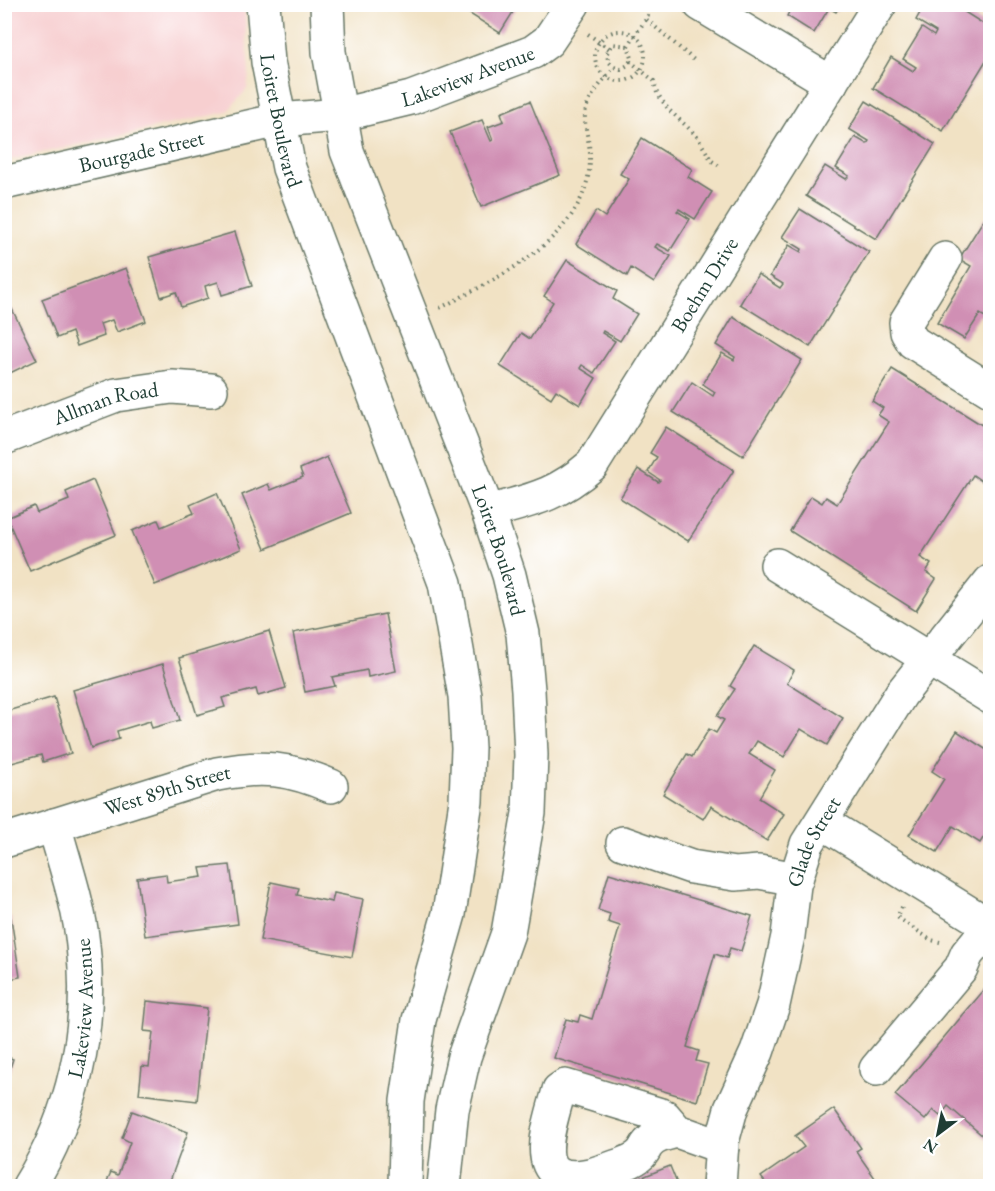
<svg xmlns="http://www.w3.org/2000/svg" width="995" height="1191" viewBox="0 0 995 1191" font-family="'EB Garamond',serif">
	<rect width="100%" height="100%" fill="#fff"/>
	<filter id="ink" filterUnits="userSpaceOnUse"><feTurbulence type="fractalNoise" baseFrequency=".0167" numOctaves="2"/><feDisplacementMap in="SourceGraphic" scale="12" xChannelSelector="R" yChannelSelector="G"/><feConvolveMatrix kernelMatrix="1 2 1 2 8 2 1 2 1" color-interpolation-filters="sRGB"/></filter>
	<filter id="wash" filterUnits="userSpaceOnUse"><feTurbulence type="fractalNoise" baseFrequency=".008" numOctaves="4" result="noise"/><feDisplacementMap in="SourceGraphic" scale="24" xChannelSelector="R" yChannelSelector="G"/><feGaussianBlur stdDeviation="1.35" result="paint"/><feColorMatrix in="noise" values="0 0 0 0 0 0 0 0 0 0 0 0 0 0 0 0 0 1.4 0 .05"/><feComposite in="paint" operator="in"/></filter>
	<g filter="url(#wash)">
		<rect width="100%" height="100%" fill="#f1e2c4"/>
		<!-- built -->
		<polygon fill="#f7cfd0" points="4,5 244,5 249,74 247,89 227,112 5,161"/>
		<g id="blocks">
			<!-- building -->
			<g fill="#d08fb4">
				<polygon points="454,4 518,4 500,33"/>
				<polygon points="777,4 790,4 786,10"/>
				<polygon points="793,4 841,4 836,12 829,8 814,33 787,16"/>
				<polygon points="925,4 952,4 990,28 990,54 943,131 873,88 891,57 913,71 916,67 903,59 922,28 934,36 936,32 916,20"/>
				<polygon points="530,101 560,175 481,207 450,132 482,120 491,141 493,140 488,127 504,121 501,113"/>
				<polygon points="866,101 935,144 876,239 806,196 825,166 846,179 849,176 836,168 855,137 867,144 869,141 849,129"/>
				<polygon points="642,138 692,169 688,177 712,192 695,219 679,209 677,211 690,219 670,251 657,244 655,247 671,256 654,283 631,268 627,276 576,244 596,211 605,217 629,179 620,174"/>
				<polygon points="800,209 869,252 810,347 740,304 758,274 780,288 783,284 770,276 789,245 801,252 802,249 782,237"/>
				<polygon points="984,219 990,223 990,320 980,314 964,339 937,323 971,266 959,259"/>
				<polygon points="235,232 252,286 222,295 218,282 205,286 208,298 181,307 176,292 161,297 149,257"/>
				<polygon points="567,260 617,291 613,299 637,314 620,341 603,331 602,333 615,341 594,373 582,365 580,368 596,378 580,405 556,390 551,398 500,366 521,333 530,339 553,302 544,296"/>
				<polygon points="126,268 146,321 117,332 112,320 100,324 104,336 77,346 72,332 57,338 42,299"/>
				<polygon points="12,309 37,360 8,374 4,366 4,313"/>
				<polygon points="733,317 802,360 743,456 673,412 692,382 713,396 715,392 703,384 722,353 734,360 735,357 716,345"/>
				<polygon points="892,369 990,430 990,475 988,473 983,482 973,475 920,557 931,564 926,572 936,579 916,611 790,531 811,496 822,503 826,497 837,504 889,422 878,415 883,408 872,401"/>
				<polygon points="666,427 734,470 688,541 620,498 638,469 658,482 660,480 648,472 657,457 650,453"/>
				<polygon points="327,457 351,513 265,549 242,495 268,484 271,490 303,477 300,469"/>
				<polygon points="93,480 116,535 30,571 7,518 34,506 37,513 69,500 66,492"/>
				<polygon points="217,493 241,549 155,585 132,531 158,520 161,527 194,513 190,505"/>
				<polygon points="385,614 396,671 368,677 367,670 332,677 335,686 305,692 293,633"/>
				<polygon points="269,631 286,688 258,696 256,689 222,698 225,707 197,715 179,658"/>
				<polygon points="754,646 794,670 787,683 843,718 827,745 801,729 784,757 757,741 749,754 775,770 759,798 784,814 767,841 711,806 703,819 663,794 687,754 692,757 709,729 716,733 724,720 717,716 735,689 730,686"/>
				<polygon points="163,664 180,720 152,728 150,721 117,731 119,739 91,748 73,690"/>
				<polygon points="54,697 71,753 43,762 41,755 8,764 10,773 4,774 4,712"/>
				<polygon points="957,731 990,752 990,827 980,843 953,826 937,852 909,835 944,779 932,771"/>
				<polygon points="230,865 238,924 145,936 137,878 166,874 167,882 202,877 200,868"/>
				<polygon points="609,873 752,916 741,951 730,948 727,958 715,954 687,1047 699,1051 696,1061 708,1064 697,1101 554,1058 566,1019 578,1022 580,1015 592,1019 620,926 608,922 610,914 598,910"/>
				<polygon points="271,882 299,888 297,895 332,902 334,893 363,899 352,957 260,940"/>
				<polygon points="11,918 20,977 4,980 4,919"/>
				<polygon points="990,983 990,1142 948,1106 940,1116 933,1110 925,1120 895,1095"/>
				<polygon points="147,1001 207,1008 197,1101 139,1094 142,1066 149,1067 153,1032 144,1031"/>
				<polygon points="4,1056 13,1059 5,1083 4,1082"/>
				<polygon points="834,1109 861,1148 856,1151 875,1178 869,1182 872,1186 768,1186 761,1177 804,1147 795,1136"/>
				<polygon points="132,1111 188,1132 168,1186 105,1186 111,1172 118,1175 130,1142 122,1138"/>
				<polygon points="670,1166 678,1186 620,1186"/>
			</g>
		</g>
	</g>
	<g filter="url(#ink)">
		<use href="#blocks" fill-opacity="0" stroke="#687766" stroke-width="1.5"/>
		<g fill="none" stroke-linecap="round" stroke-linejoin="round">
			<!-- minor casing -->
			<g stroke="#687766" stroke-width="36">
				<g id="minor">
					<path id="s1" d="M263 4 268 62 289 168 445 583 465 696 468 748 466 801 449 914 419 1020 407 1101 405 1186"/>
					<path id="s2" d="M327 4 329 52 347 151 488 512 509 575 523 634 528 690 531 755 529 813 508 933 464 1057 452 1110 444 1186"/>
					<polyline points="700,4 831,83"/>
					<path id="s3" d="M4 183 279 120 340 115 411 98 533 52 548 41 573 4"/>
					<polyline points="945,259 906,322 907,332 913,342 990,390"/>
					<path id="s4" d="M4 438 116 395 172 387 211 390"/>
					<path id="s5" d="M488 512C532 500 556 496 592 465L880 4"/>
					<polyline points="777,565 990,697"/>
					<polyline points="822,822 990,926"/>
					<path id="s6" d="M4 841 217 774C262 765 289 768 331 786"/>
					<polyline points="623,843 691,867 735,874 759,872 796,879"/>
					<polyline points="876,1069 961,968 967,954 990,926"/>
					<path d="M677 1131C666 1134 655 1135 648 1144 645 1147 644 1152 640 1155 632 1163 605 1170 594 1174 523 1191 550 1126 559 1090L565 1086 664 1116 677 1131 722 1147"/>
					<path id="s7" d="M29 1186C73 1116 93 1028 83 945 79 904 65 865 54 825"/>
					<path id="s8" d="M719 1186 722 1142 731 1109 757 1052 773 1005 788 936 794 885 807 844 901 694 990 582"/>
				</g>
			</g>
			<!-- path -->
			<g stroke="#687766" stroke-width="4" stroke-dasharray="1.5 4.5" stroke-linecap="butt">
				<polyline points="654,4 646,19 694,60"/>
				<circle cx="620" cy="56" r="25"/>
				<polyline points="588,34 609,49"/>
				<polyline points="628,46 646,19"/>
				<polyline points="630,61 654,81 657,93 668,109 696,135 712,161 721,167"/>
				<path d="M440 308C498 278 588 237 590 160 591 145 584 129 585 114 587 98 604 80 614 67L621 69 628 65 632 58 628 46 613 44 607 53 608 61 614 67"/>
				<polyline points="902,907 897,917 931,940 940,942"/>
			</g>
			<!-- minor -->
			<use href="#minor" stroke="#fff" stroke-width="33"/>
		</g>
	</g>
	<g text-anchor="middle" stroke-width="6" stroke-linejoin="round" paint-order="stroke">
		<!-- street labels -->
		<g font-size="21" fill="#1f3d34" stroke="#fff">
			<text dy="7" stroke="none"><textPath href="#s3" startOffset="477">Lakeview Avenue</textPath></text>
			<text dy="7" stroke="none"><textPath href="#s1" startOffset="118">Loiret Boulevard</textPath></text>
			<text dy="7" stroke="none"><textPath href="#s3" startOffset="141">Bourgade Street</textPath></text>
			<text dy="7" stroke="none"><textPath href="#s5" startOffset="328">Boehm Drive</textPath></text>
			<text dy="7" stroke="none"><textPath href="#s4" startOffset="108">Allman Road</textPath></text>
			<text dy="7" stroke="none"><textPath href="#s2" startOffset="576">Loiret Boulevard</textPath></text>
			<text dy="7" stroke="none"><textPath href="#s6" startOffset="171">West 89th Street</textPath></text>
			<text dy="7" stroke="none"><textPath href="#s8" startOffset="360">Glade Street</textPath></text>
			<text dy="7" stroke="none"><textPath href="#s7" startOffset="188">Lakeview Avenue</textPath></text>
		</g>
	</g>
	<!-- margin -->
	<rect width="995" height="1191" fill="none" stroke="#fff" stroke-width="24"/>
	<!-- north arrow -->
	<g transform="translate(938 1134) rotate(212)" stroke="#ffffff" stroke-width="4.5" paint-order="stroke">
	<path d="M0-4.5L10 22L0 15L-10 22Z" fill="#1f3d34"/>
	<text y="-9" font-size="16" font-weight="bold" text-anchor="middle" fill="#1f3d34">N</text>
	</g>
</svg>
